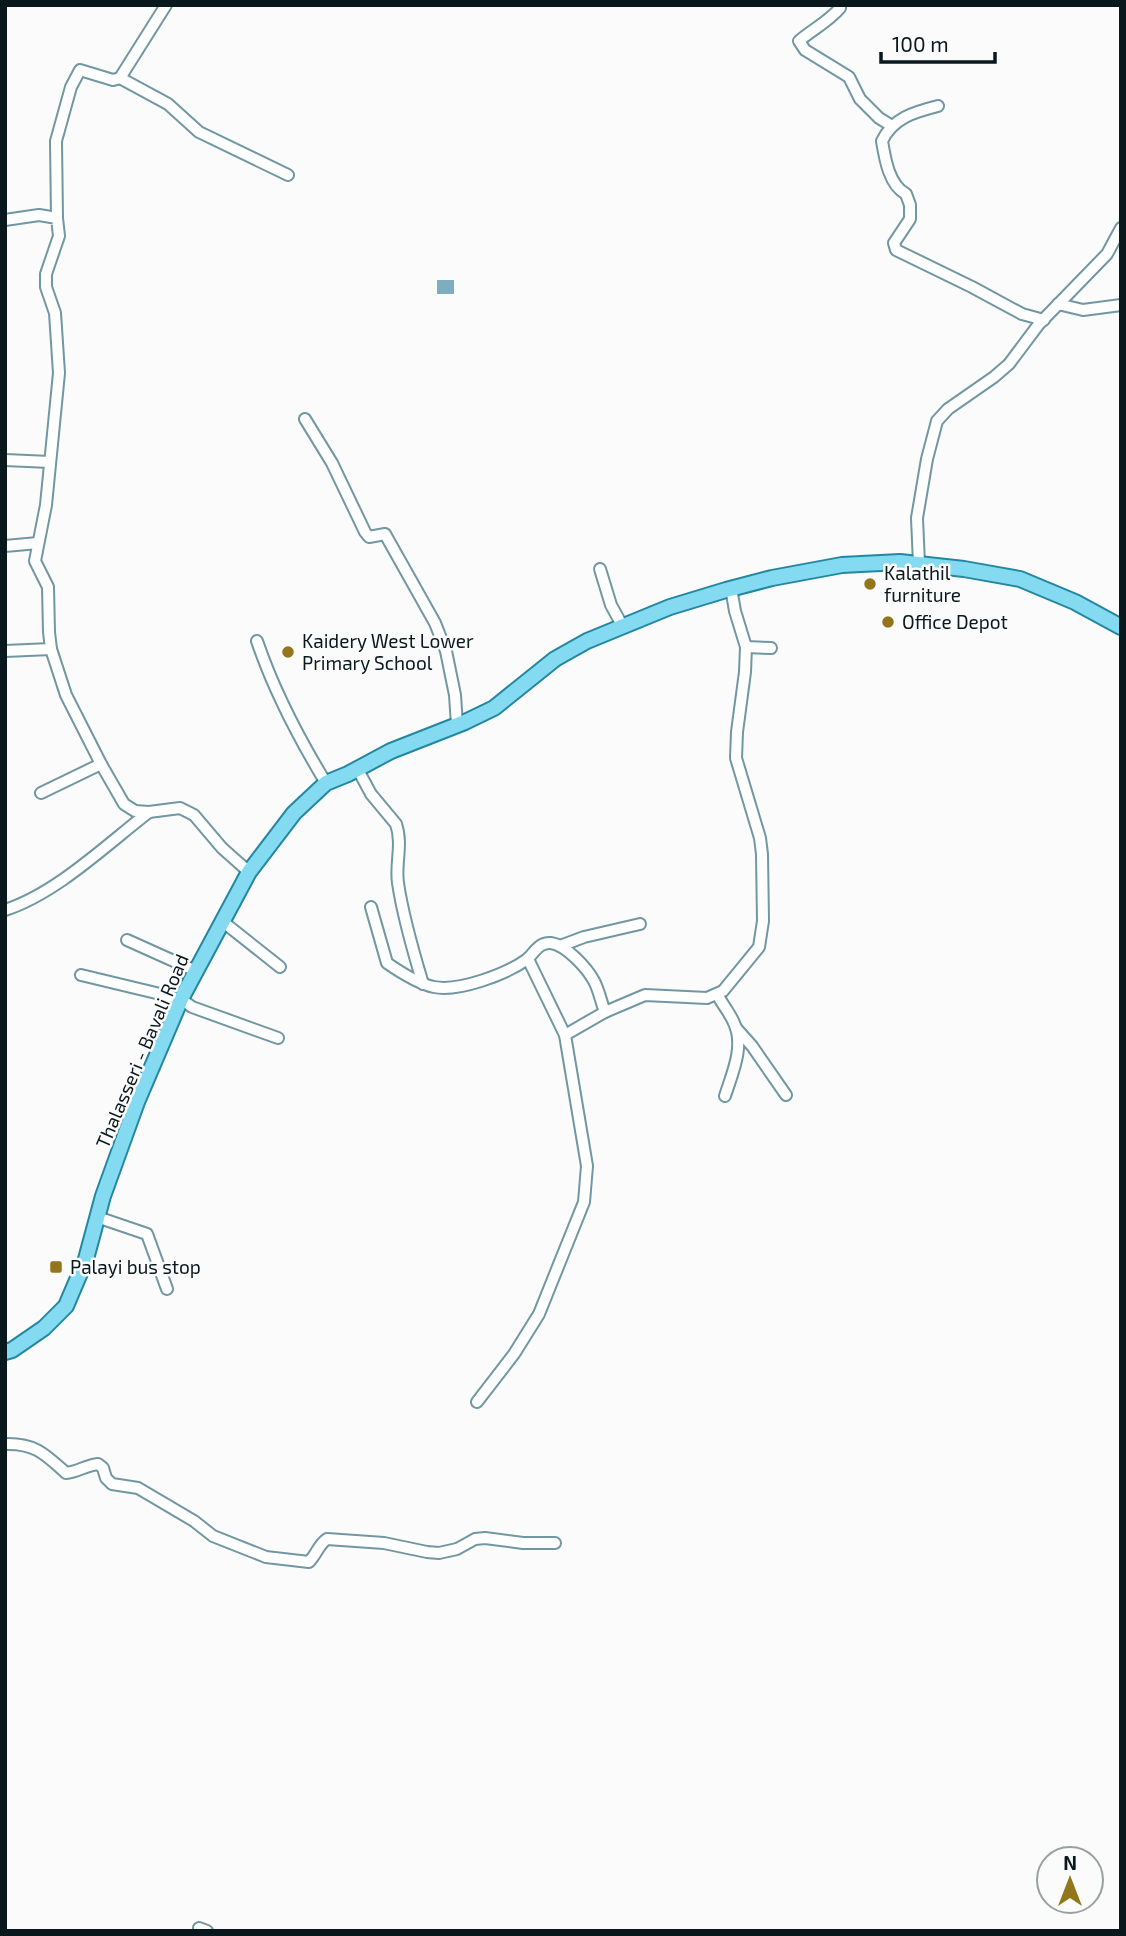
<svg xmlns="http://www.w3.org/2000/svg" width="1126" height="1936" viewBox="0 0 1126 1936" font-family="'Exo 2',sans-serif">
	<rect width="100%" height="100%" fill="#fbfbfb"/>
	<!-- water -->
	<rect fill="#7daebe" x="437" y="280" width="17" height="14"/>
	<g fill="none" stroke-linecap="round" stroke-linejoin="round">
		<!-- minor casing -->
		<g stroke="#7197a3" stroke-width="14">
			<g id="minor">
				<path d="M840 5V8C828 22 813 29 799 41L805 50 849 77 860 99 879 118 892 126"/>
				<polyline points="120,78 168,104 199,132 288,175"/>
				<path d="M938 106C914 112 893 118 882 141 885 159 889 185 906 194L910 205V219L894 243 896 250 972 287 1022 314 1044 320"/>
				<polyline points="57,218 56,141 71,87 80,70 113,80 120,78 166,5"/>
				<polyline points="5,220 39,215 57,218 59,236 46,274 46,287 55,313 59,373 46,505 35,561 48,587 49,632 51,649 66,695 101,764 124,804 135,811 149,812 180,808 194,815 222,848 249,872"/>
				<polyline points="1058,304 1083,310 1121,305"/>
				<polyline points="305,419 332,463 365,532 369,537 385,534 435,623 446,651 455,695 457,725"/>
				<polyline points="5,460 50,462"/>
				<polyline points="5,546 38,543"/>
				<polyline points="919,564 917,518 927,459 937,421 948,409 994,377 1009,364 1039,324 1107,254 1121,228"/>
				<polyline points="600,569 611,605 623,627"/>
				<path d="M257 641C274 691 298 737 326 783"/>
				<polyline points="746,647 771,648"/>
				<polyline points="5,651 51,649"/>
				<path d="M357 768 371 794 396 824C403 844 395 864 398 883 403 917 413 951 423 984"/>
				<polyline points="41,793 101,764"/>
				<path d="M371 907 387 963C400 972 419 984 434 987 459 992 506 974 526 960 534 954 538 942 551 943 566 945 587 968 594 981 599 990 601 1002 605 1012L645 995 707 998 723 991 759 947 763 921 762 854 760 838 736 758 737 732 745 672 746 647 735 611 731 588"/>
				<path d="M5 910C57 893 106 845 149 812"/>
				<polyline points="222,921 280,967"/>
				<polyline points="127,940 196,971"/>
				<polyline points="560,946 584,937 640,924"/>
				<polyline points="81,975 181,999 192,1007 278,1038"/>
				<path d="M717 994C722 1004 730 1013 734 1023 745 1046 732 1074 725 1096"/>
				<polyline points="736,1028 752,1046 786,1095"/>
				<polyline points="565,1035 605,1012"/>
				<polyline points="97,1217 147,1234 167,1289"/>
				<polyline points="477,1402 514,1354 539,1314 584,1202 587,1166 565,1035 528,959"/>
				<path d="M5 1444C35 1443 45 1454 66 1473 77 1472 87 1465 98 1464L103 1468 106 1478 112 1484 138 1488 194 1521 213 1536 266 1557 309 1562C316 1555 319 1544 327 1539L384 1543 427 1552 439 1553 457 1549 475 1539 485 1538 523 1543H555"/>
				<polyline points="199,1928 207,1931"/>
			</g>
		</g>
		<!-- major casing -->
		<g stroke="#2487a1" stroke-width="18">
			<polyline id="major" points="5,1352 12,1350 44,1328 66,1306 86,1259 103,1196 137,1102 181,999 249,872 294,813 326,783 348,774 391,751 465,722 494,708 555,659 587,641 670,607 726,590 772,578 842,565 900,562 964,569 1020,579 1075,602 1121,627"/>
		</g>
		<!-- minor -->
		<use href="#minor" stroke="#fff" stroke-width="10"/>
		<!-- major -->
		<use href="#major" stroke="#84dbf1" stroke-width="14"/>
	</g>
	<!-- markers -->
	<g fill="#93751c" stroke="#fbfbfb" stroke-width="2.5">
		<circle cx="870" cy="584" r="7"/>
		<circle cx="888" cy="622" r="7"/>
		<circle cx="288" cy="652" r="7"/>
		<rect x="49" y="1260" width="14" height="14" rx="3.5"/>
	</g>
	<g text-anchor="middle" stroke-width="5" stroke-linejoin="round" paint-order="stroke">
		<!-- poi labels -->
		<g font-size="19" fill="#09181d" stroke="#fbfbfb" text-anchor="start">
			<text x="884" y="580">Kalathil<tspan x="884" dy="22">furniture</tspan></text>
			<text x="902" y="629">Office Depot</text>
			<text x="302" y="648">Kaidery West Lower<tspan x="302" dy="22">Primary School</tspan></text>
			<text x="70" y="1274">Palayi bus stop</text>
		</g>
		<!-- street labels -->
		<g font-size="19" fill="#09181d" stroke="#fbfbfb">
			<text transform="translate(142 1051) rotate(-67)" y="7">Thalasseri - Bavali Road</text>
		</g>
	</g>
	<!-- border -->
	<rect width="1126" height="1936" fill="none" stroke="#09181d" stroke-width="14"/>
	<!-- north arrow -->
	<g transform="translate(1070 1880)"><circle r="33" fill="#fbfbfb" stroke="#9aa0a2" stroke-width="2"/>
	<path d="M0-5L12 26L0 18L-12 26Z" fill="#93751c"/>
	<text y="-10" font-size="19" font-weight="bold" text-anchor="middle" fill="#09181d">N</text>
	</g>
	<!-- scale -->
	<path d="M881 52v10h114v-10" fill="none" stroke="#09181d" stroke-width="3.5"/>
	<text x="892" y="52" font-size="21" fill="#09181d" stroke="#fbfbfb" stroke-width="5" paint-order="stroke">100 m</text>
</svg>
